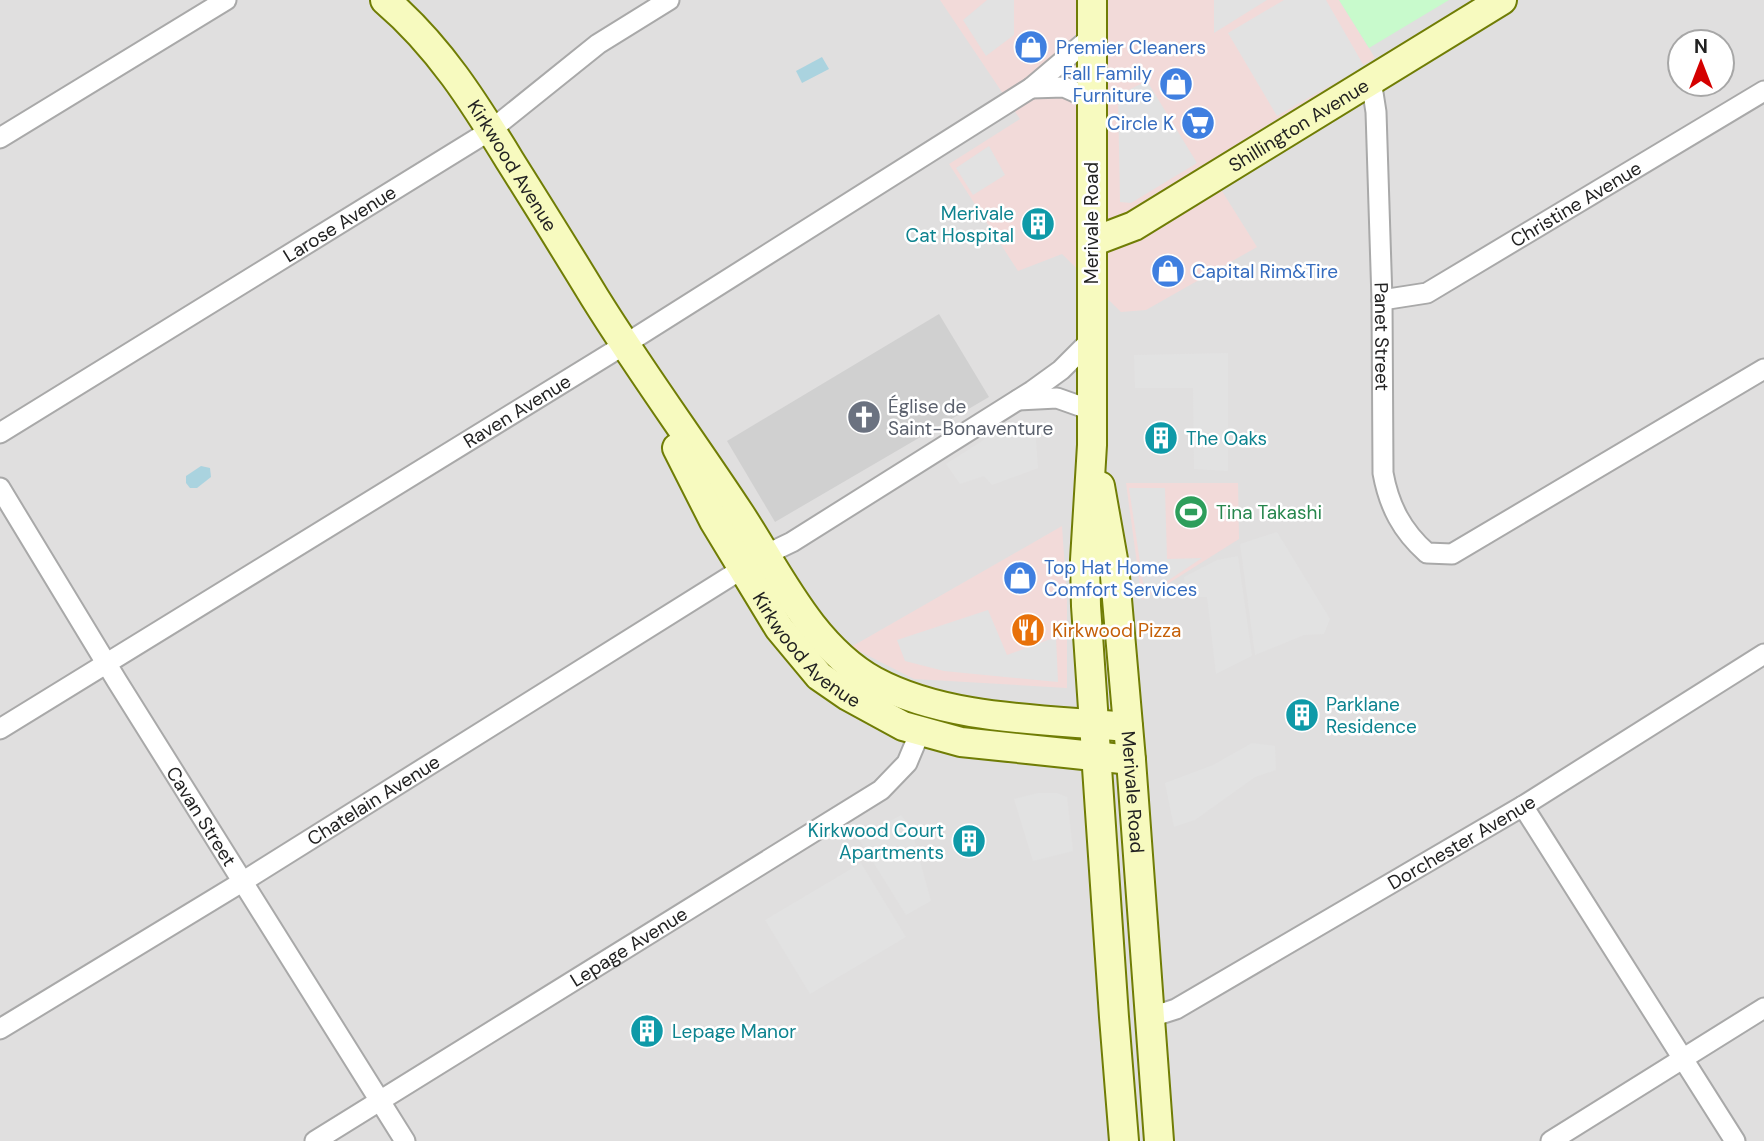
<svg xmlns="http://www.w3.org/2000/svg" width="1764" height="1141" viewBox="0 0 1764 1141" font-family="'DM Sans',sans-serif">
	<rect width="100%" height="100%" fill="#f2efe9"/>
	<!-- residential -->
	<path fill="#e0dfdf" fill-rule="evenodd" d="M0 0H1764V1141H0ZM1680 42H1722V84H1680Z"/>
	<!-- commercial -->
	<g fill="#f2dad9">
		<polygon points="940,0 1339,0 1375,58 1205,164 1257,247 1146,310 1121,312 1062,254 1018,271 949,164 1020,119"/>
		<polygon points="1126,483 1238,483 1239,539 1142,600"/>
		<polygon points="1062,526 1067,601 1067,688 914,679 851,647"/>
	</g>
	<!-- religious -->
	<polygon fill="#d0d0d0" points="939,314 989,397 775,522 727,441"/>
	<!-- park -->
	<polygon fill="#c8facc" points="1339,0 1449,0 1369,48"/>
	<!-- parking -->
	<g fill="#e2e2e2">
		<polygon points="987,0 1014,0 1014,35 986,56 963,20"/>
		<polygon points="1214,0 1267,0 1214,33"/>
		<polygon points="1284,0 1326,0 1364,66 1277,116 1228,33"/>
		<polygon points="1147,81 1197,163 1131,203 1120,202 1118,95"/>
		<polygon points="989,146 1005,175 973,195 956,168"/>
		<polygon points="1228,353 1228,471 1194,469 1193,388 1135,388 1134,355"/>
		<polygon points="1035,426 1038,468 992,485 984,476 960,484 946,464 1001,429 1006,438"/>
		<polygon points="1129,488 1165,488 1167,559 1202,558 1145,596"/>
		<polygon points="1277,532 1330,619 1324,634 1304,635 1255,655 1240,544"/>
		<polygon points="1238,556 1252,656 1216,674 1207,597 1186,597 1184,577 1217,560"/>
		<polygon points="988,610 1007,655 1056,637 1058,682 944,671 905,661 897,640"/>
		<polygon points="1252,743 1275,746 1276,770 1255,777 1195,820 1174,827 1165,783 1213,765"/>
		<polygon points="1038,793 1057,793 1067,797 1073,851 1033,861 1014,799"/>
		<polygon points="901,815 910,825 931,901 906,915 858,838"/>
		<polygon points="861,863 906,937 810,994 765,920"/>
	</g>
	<!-- water -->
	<g fill="#aad3df">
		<polygon points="822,57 829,69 802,83 796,71"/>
		<polygon points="201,466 210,468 211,477 197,488 190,488 186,483 186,476"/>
	</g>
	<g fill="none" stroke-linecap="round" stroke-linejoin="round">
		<!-- street casing -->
		<g stroke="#a9a9a9" stroke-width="23">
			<g id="street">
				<path id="s1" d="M1371 80 1376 112 1382 300 1383 473C1389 506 1402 531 1427 553L1452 554 1764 369"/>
				<polyline points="1031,88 1064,87 1091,99"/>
				<polyline points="0,138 226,0"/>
				<path id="s2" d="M1382 300 1427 293 1764 91"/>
				<polyline points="1018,400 1057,398 1091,410"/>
				<path id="s3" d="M0 433 491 130 598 44 669 0"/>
				<path id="s4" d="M0 488 117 681 405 1141"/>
				<polyline points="767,554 792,542 1032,391 1061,370 1092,339"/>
				<path id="s5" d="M0 729 624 345 1031 88 1090 38"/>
				<polyline points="1523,806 1735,1141"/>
				<path id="s6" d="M1151 1017 1176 1009 1523 806 1764 654"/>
				<path id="s7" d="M0 1029 242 882 742 569"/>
				<path id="s8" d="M315 1141 881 790 907 763 920 732"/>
				<polyline points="1551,1141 1764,1008"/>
			</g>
		</g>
		<!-- secondary casing -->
		<g stroke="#707d05" stroke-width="32">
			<g id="secondary">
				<path id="s9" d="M385 0C439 46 474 102 510 161 539 207 567 252 595 298 641 372 692 441 740 514 778 572 811 646 874 681 948 721 1046 719 1128 727"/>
				<polyline points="1092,0 1092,445 1085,560 1086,606 1114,1017 1124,1141"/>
				<path id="s10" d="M1092 242 1134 226 1502 0"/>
				<path id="s11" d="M677 448 714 521 779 628 819 676 848 696 903 726 961 742 1131 760"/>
				<path id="s12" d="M1100 486 1114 565 1131 760 1159 1141"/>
			</g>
		</g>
		<!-- street -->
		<use href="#street" stroke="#fff" stroke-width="19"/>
		<!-- secondary -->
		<use href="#secondary" stroke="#f7fabf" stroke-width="28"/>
	</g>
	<!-- icons -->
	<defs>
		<g id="shop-disc" transform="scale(1.75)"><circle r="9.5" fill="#3f7fe0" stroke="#fff"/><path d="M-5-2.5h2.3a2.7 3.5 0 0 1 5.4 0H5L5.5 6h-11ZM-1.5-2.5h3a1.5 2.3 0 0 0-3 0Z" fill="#fff"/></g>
		<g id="supermarket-disc" transform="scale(1.75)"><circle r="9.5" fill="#3f7fe0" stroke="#fff"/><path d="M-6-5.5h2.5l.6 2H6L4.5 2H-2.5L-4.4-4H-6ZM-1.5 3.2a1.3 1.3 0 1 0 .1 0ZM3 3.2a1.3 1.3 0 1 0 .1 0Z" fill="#fff"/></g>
		<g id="building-disc" transform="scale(1.75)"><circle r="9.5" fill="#0f9aa8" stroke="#fff"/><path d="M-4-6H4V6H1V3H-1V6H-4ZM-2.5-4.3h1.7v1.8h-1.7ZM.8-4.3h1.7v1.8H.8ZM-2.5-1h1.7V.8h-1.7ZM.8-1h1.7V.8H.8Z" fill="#fff"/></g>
		<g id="church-disc" transform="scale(1.75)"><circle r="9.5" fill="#6b7280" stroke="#fff"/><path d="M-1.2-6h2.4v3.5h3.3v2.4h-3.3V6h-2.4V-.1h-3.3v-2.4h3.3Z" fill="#fff"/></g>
		<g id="stadium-disc" transform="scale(1.75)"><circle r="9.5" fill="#2e9e5b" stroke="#fff"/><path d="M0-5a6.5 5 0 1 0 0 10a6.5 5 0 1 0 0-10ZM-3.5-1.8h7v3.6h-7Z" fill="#fff"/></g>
		<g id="restaurant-disc" transform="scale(1.75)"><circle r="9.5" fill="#e8710a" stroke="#fff"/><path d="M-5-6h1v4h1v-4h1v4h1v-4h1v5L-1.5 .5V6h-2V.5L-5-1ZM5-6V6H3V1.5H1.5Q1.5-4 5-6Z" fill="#fff"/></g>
	</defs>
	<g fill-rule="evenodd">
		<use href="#shop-disc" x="1031" y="47"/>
		<use href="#shop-disc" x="1176" y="84"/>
		<use href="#supermarket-disc" x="1198" y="123"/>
		<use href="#building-disc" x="1038" y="224"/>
		<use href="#shop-disc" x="1168" y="271"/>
		<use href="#church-disc" x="864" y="417"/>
		<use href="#building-disc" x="1161" y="438"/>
		<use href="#stadium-disc" x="1191" y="512"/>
		<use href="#shop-disc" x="1020" y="578"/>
		<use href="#restaurant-disc" x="1028" y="630"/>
		<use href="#building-disc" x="1302" y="715"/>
		<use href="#building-disc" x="969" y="841"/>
		<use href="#building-disc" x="647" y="1031"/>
	</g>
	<g text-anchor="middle" stroke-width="5" stroke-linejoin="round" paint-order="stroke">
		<!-- shop labels -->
		<g font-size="19" fill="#366cbe" stroke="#fff" text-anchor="start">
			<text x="1056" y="54">Premier Cleaners</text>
			<text x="1152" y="80" text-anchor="end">Fall Family<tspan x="1152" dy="22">Furniture</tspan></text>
			<text x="1174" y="130" text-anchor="end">Circle K</text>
			<text x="1192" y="278">Capital Rim&amp;Tire</text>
			<text x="1044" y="574">Top Hat Home<tspan x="1044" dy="22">Comfort Services</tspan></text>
		</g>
		<!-- street labels -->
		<g font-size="19" fill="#222" stroke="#fff">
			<text dy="7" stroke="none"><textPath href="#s10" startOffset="238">Shillington Avenue</textPath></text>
			<text dy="7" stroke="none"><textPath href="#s9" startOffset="210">Kirkwood Avenue</textPath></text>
			<text dy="7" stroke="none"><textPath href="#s2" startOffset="219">Christine Avenue</textPath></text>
			<text transform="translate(1091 223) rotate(-90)" y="7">Merivale Road</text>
			<text dy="7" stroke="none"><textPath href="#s3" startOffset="399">Larose Avenue</textPath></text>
			<text dy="7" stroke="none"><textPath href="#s1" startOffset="257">Panet Street</textPath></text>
			<text dy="7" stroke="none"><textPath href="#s5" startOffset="607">Raven Avenue</textPath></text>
			<text dy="7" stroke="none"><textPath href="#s11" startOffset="242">Kirkwood Avenue</textPath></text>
			<text dy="7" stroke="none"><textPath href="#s12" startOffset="308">Merivale Road</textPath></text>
			<text dy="7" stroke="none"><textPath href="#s7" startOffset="438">Chatelain Avenue</textPath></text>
			<text dy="7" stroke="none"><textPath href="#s4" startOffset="385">Cavan Street</textPath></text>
			<text dy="7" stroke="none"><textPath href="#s6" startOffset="357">Dorchester Avenue</textPath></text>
			<text dy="7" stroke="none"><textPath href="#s8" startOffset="369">Lepage Avenue</textPath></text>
		</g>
		<!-- culture labels -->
		<g font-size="19" fill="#0d838f" stroke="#fff" text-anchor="start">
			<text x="1014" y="220" text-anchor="end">Merivale<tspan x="1014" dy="22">Cat Hospital</tspan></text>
			<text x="1186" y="445">The Oaks</text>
			<text x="1326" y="711">Parklane<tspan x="1326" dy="22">Residence</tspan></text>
			<text x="944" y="837" text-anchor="end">Kirkwood Court<tspan x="944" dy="22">Apartments</tspan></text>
			<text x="672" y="1038">Lepage Manor</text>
		</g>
		<!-- worship labels -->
		<g font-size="19" fill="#5b616d" stroke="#fff" text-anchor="start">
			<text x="888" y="413">Église de<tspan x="888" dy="22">Saint-Bonaventure</tspan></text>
		</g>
		<!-- leisure labels -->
		<g font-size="19" fill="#27864d" stroke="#fff" text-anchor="start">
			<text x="1216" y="519">Tina Takashi</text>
		</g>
		<!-- food labels -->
		<g font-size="19" fill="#c56008" stroke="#fff" text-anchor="start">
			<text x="1052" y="637">Kirkwood Pizza</text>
		</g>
	</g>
	<!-- north arrow -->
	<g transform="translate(1701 63)"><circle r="33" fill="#ffffff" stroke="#a7a7a7" stroke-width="2"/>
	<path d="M0-5L12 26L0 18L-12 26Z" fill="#d40000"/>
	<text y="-10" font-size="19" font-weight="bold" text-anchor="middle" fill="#222222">N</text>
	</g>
</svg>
